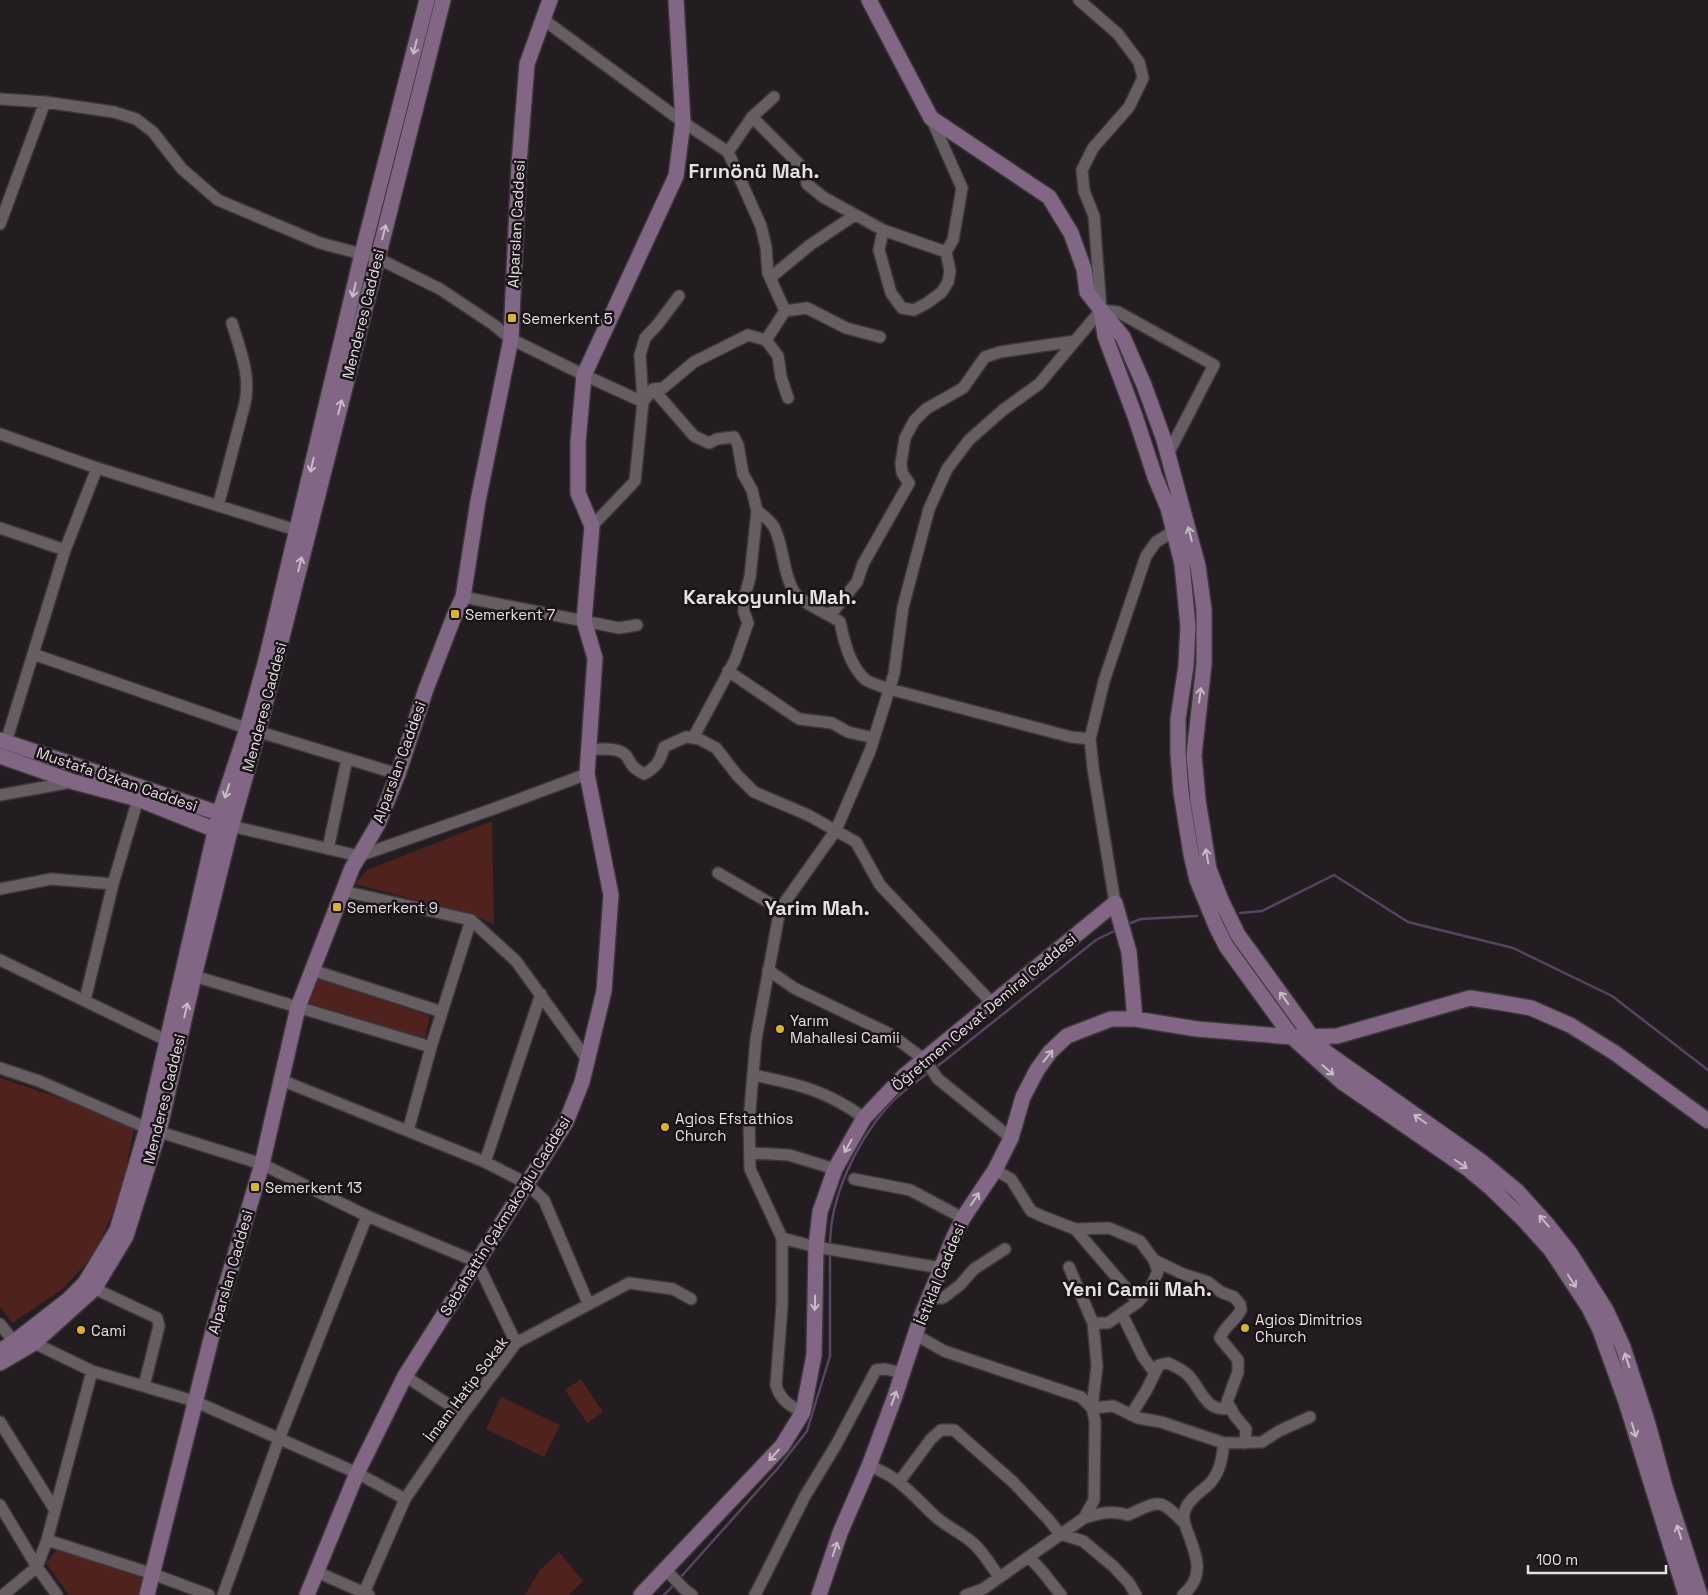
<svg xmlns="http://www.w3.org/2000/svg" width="1708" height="1595" font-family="'Space Grotesk',sans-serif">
  <rect width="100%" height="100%" fill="#231c20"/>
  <!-- green -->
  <path fill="#50221e" d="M492,821l2,104 -17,-9 -122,-32 12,-14z
    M316,978l114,38 -6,25 -115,-38z
    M0,1078l75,25 59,25 -13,64 -25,60 -33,37 -51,34 -12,-16z
    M581,1379l22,33 -16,11 -22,-33z
    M501,1397l59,28 -16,32 -58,-28z
    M58,1548l85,27 -5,20h-69l-23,-32z
    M559,1552l24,29 -14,14h-44l14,-24z"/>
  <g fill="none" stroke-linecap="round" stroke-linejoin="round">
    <!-- stream -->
    <path stroke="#544563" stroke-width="2.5" d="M1240,913l22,-2 72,-36 74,47 105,26 99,48 96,74
      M1128,924l13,-5 56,-3
      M934,1069l162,-129 20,-10
      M830,1245c0,-49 27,-103 58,-139 11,-13 28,-23 41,-34
      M679,1579l99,-111 29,-37 23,-75v-103
      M664,1595l10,-10"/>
    <defs>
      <path id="street" d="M544,20l139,102 45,30 33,74 5,21 2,26 17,38 -19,29
        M0,99l45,3 69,10 22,7 17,13 29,37 36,31 102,43 57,15 63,31 54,36 17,14 73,36 59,27 10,-13 10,-1 31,-26 54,-27 18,5 12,16 3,21 7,21
        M752,117l53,53 2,14 16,13 60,33 63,22 7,-12 9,-52 -31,-70
        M728,152l24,-35 22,-20
        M0,224l45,-122
        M883,230l-4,20 12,43 11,15 12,2 13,-7 15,-11 6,-10 2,-11 -4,-19
        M770,278l40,-33 45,-30
        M1101,310l17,2 96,53 -46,89
        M785,311l22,-3 39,20 34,9
        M653,389l41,47 15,7 8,-4 17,-2 4,8 5,29 9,16 5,21 -7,66 -6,22v13l4,11 -13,37 -42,78
        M0,434l97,34 199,62
        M218,506l27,-103c6,-28 -5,-53 -13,-80
        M757,511c6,4 13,10 17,16 10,19 8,43 19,63 7,13 35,23 47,32 4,19 10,45 26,58 6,4 16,6 23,9l182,48 19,2 3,29 22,135
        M592,526l43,-45 8,-79 -3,-47 5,-17 13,-14 21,-28
        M0,528l65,22
        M463,597l156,31 18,-3
        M830,615l27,-33 6,-18 46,-81 -7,-10 -1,-10 4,-25 9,-17 12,-12 37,-21 22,-31 15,-5 75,-11
        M33,654l210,73 155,47
        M728,671l71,48 33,4 16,9 26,6
        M1090,739l14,-58 42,-125 10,-14 18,-11
        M6,742l59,-192 32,-82
        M589,749c11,1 31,-3 38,8 7,11 5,10 17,17 13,-7 16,-13 20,-27l22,-10 13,2 17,9 21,27 17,17 54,23 48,27 24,43 112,118
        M0,795l72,-13
        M231,826l128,30 134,-47 94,-35
        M328,849l19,-90
        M718,873l62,36
        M0,889l51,-10 62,5
        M343,891l128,29 45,41 70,97
        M0,960l166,80
        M312,970l130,42
        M768,970l26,18 96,46 35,26 13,19 73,59
        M194,976l237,71
        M85,1000l28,-116 25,-85
        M0,1068l39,13 108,47 115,36 105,52 110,46 39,81
        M753,1075c42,8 75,16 111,43
        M281,1080l204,82 41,21 18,17 44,103
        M408,1131l23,-84 40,-127
        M751,1153l38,2 46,14
        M485,1162l56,-168
        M995,1170l16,9 20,32 13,6 31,12 34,-1 31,13 14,19 4,11 -7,16 -13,15 -30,21h-15
        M854,1179l56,11 53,28
        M1075,1229l63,73
        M782,1238l34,9 125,21
        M1154,1260l29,14 25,8 13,10 13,5 6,7 1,6c-6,11 -17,17 -21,28l18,22v12l-11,30 8,14 11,13 -1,14
        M89,1286l68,32 2,8 -15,60
        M929,1298h14l17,-13 14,-16 31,-20
        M1122,1314l21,43 12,16
        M0,1324l14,18 20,1 58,28 102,30 163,72 48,26
        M916,1335l28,16 137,46 11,11 21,-2 25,12 23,4 63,21 38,-1 17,-11 31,-14
        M405,1376l58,38
        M803,1412c-13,-6 -23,-12 -27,-27l6,-80v-67l-32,-69 -1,-48 7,-82 24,-130 56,-79 34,-79 24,-77 9,-67 26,-98 18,-40 22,-29 34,-30 36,-26 62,-74 -7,-94 -10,-25 -2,-21 11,-22 36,-41 14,-29 -4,-16 -21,-28 -39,-34
        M1131,1415l15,-24 13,-26 9,-2c6,3 15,7 20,12 15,16 17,38 43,33
        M0,1422l55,88
        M869,1466c30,10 44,30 67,51 12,11 29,17 40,29 9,9 16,21 23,31
        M899,1482l32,-43 10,-9h13l59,52 35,37 12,15 23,7 30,25 16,17 7,12
        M0,1505l37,62 20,28
        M1084,1518c16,-5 28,-8 44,-3 30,-13 30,-19 55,7
        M47,1540l106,34 56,21
        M1029,1557l13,14 19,24
        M666,1570l18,19 8,6
        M317,1572l52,23
        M3,1595l34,-28 10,-27 45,-169
        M223,1595l56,-156 88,-223
        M363,1595l42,-96 58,-85 53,-71 113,-60 44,6 18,10
        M755,1595l50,-99 31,-51 40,-75 9,-1 18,4
        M966,1595l17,-6 101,-71 10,-18 1,-79 -3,-13 5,-42 -4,-43 -24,-56
        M1183,1595c22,-19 14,-38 5,-62 -3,-8 -6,-15 -3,-23 4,-12 18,-19 26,-28 10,-12 11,-25 13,-39"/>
      <path id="secondary" d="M869,0l62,118 118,79 22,36 13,36 3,23 14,18
        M0,740l227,76
        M0,756l74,26 64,17 85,34
        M0,1351l14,-9 54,-42 17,-17 32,-53 30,-102 72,-314 28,-85 19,-69 96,-406 65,-254
        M0,1363l34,-20 60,-54 32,-53 33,-105 35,-155 35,-141 29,-103 185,-732
        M147,1595l68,-272 47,-159 36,-157 54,-139 26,-44 20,-50 28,-85 29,-75 8,-17 15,-96 33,-162 8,-175 8,-100 23,-64
        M307,1595l50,-122 48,-97 161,-254 16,-40 22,-91 7,-96 -24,-121 8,-116 -11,-37 8,-95 -14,-33v-51l6,-67 92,-199 7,-54 -7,-122
        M641,1595l141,-149 21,-34 11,-57 2,-108 4,-35 15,-43 29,-51 41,-43 210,-172 14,49 6,67
        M819,1595l21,-62 29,-67 25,-67 27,-82 32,-78 10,-21 32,-48 16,-32 12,-41 14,-27 13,-18 17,-16 44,-17h24l62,10 95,8 45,-1 133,-38 33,5 28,5 39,17 45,28 93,68
        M1686,1595l-60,-193 -26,-72 -12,-24 -37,-56 -28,-31 -32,-31 -24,-20 -125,-86 -50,-45 -66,-91 -10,-20 -19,-46 -6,-26 -10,-62 -3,-39v-34l8,-53 2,-40 -6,-62 -14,-56 -13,-31 -20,-61 -30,-80 -4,-26 22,27 21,48 20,55 34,126 6,44v54l-10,91 4,45 11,69 12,31 17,35 74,102 15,16 155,109 35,29 29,32 24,30 36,57 17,37 25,77 17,63 35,108"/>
    </defs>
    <!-- street casing -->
    <use href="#street" stroke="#3c373a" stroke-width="14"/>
    <!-- secondary casing -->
    <use href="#secondary" stroke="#3c373a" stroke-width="18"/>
    <!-- street -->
    <use href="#street" stroke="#665e63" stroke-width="11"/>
    <!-- secondary -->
    <use href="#secondary" stroke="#816783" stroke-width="15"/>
  </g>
  <!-- one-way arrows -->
  <defs><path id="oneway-shaft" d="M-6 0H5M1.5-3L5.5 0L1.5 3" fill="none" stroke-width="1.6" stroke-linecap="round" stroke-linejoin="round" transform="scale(1.25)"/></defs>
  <g stroke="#c6bbc6">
    <use href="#oneway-shaft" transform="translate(415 47) rotate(104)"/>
    <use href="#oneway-shaft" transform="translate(384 232) rotate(-76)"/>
    <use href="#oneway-shaft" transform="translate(354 290) rotate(103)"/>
    <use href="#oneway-shaft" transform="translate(340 407) rotate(-76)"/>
    <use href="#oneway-shaft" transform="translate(312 465) rotate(103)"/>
    <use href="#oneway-shaft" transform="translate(1190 534) rotate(-104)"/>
    <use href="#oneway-shaft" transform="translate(300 564) rotate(-76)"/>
    <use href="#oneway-shaft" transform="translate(1200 695) rotate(-83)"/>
    <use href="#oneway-shaft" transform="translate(227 791) rotate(108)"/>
    <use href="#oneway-shaft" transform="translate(1207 856) rotate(-100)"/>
    <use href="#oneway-shaft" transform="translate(1284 998) rotate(-126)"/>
    <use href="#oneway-shaft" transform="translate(186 1010) rotate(-77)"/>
    <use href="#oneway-shaft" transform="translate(1048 1056) rotate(-51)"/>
    <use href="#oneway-shaft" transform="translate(1328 1070) rotate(41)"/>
    <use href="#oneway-shaft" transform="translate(1420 1119) rotate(-145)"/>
    <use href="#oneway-shaft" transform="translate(848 1146) rotate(119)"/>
    <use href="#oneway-shaft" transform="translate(1461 1164) rotate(35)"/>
    <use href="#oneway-shaft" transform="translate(975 1199) rotate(-56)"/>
    <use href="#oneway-shaft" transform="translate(1544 1221) rotate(-131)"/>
    <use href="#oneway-shaft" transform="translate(1572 1281) rotate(57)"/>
    <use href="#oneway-shaft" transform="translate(815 1303) rotate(91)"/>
    <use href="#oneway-shaft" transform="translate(1627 1360) rotate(-108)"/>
    <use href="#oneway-shaft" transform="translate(894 1398) rotate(-70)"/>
    <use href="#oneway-shaft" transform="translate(1634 1430) rotate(73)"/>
    <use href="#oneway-shaft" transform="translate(774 1455) rotate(133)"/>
    <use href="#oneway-shaft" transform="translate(1679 1532) rotate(-108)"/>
    <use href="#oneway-shaft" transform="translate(835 1549) rotate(-71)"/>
  </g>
  <!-- markers -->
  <g fill="#d7b434" stroke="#1a1317" stroke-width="2">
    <rect x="507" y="313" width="10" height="10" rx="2.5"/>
    <rect x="450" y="609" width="10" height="10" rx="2.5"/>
    <rect x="332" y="902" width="10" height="10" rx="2.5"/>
    <circle cx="780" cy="1029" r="5"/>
    <circle cx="665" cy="1127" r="5"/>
    <rect x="250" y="1182" width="10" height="10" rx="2.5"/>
    <circle cx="1245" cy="1328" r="5"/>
    <circle cx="81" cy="1330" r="5"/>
  </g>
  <g text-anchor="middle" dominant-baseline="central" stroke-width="5" stroke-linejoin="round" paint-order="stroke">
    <!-- street labels -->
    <g font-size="15" fill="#e4dfe2" stroke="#1a1317">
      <text transform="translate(516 224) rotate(-87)">Alparslan Caddesi</text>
      <text transform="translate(363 314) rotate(-76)">Menderes Caddesi</text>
      <text transform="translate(264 707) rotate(-75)">Menderes Caddesi</text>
      <text transform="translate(399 762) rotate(-70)">Alparslan Caddesi</text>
      <text transform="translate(117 779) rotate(19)">Mustafa Özkan Caddesi</text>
      <text transform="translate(984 1012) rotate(-40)">Öğretmen Cevat Demiral Caddesi</text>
      <text transform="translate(164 1099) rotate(-76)">Menderes Caddesi</text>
      <text transform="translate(505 1216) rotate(-58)">Sebahattin Çakmakoğlu Caddesi</text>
      <text transform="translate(230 1272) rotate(-74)">Alparslan Caddesi</text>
      <text transform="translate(940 1274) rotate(-68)">İstiklal Caddesi</text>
      <text transform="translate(466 1389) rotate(-53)">İmam Hatip Sokak</text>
    </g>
    <!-- poi labels -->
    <g font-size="15" fill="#e4dfe2" stroke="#1a1317" text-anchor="start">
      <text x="522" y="318">Semerkent 5</text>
      <text x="465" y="614">Semerkent 7</text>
      <text x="347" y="907">Semerkent 9</text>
      <text x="790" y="1020">Yarım<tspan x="790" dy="17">Mahallesi Camii</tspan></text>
      <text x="675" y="1118">Agios Efstathios<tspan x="675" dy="17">Church</tspan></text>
      <text x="265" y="1187">Semerkent 13</text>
      <text x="1255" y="1319">Agios Dimitrios<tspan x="1255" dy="17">Church</tspan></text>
      <text x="91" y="1330">Cami</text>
    </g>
    <!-- district labels -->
    <g font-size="20" font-weight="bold" fill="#e4dfe2" stroke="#1a1317">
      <text x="754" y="171">Fırınönü Mah.</text>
      <text x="770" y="597">Karakoyunlu Mah.</text>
      <text x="817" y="908">Yarim Mah.</text>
      <text x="1137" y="1289">Yeni Camii Mah.</text>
    </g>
  </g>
  <!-- scale -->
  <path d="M1528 1565v8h138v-8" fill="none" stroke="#e4dfe2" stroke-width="2.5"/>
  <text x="1536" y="1565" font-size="15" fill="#e4dfe2" stroke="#1a1317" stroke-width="4" paint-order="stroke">100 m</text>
</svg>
